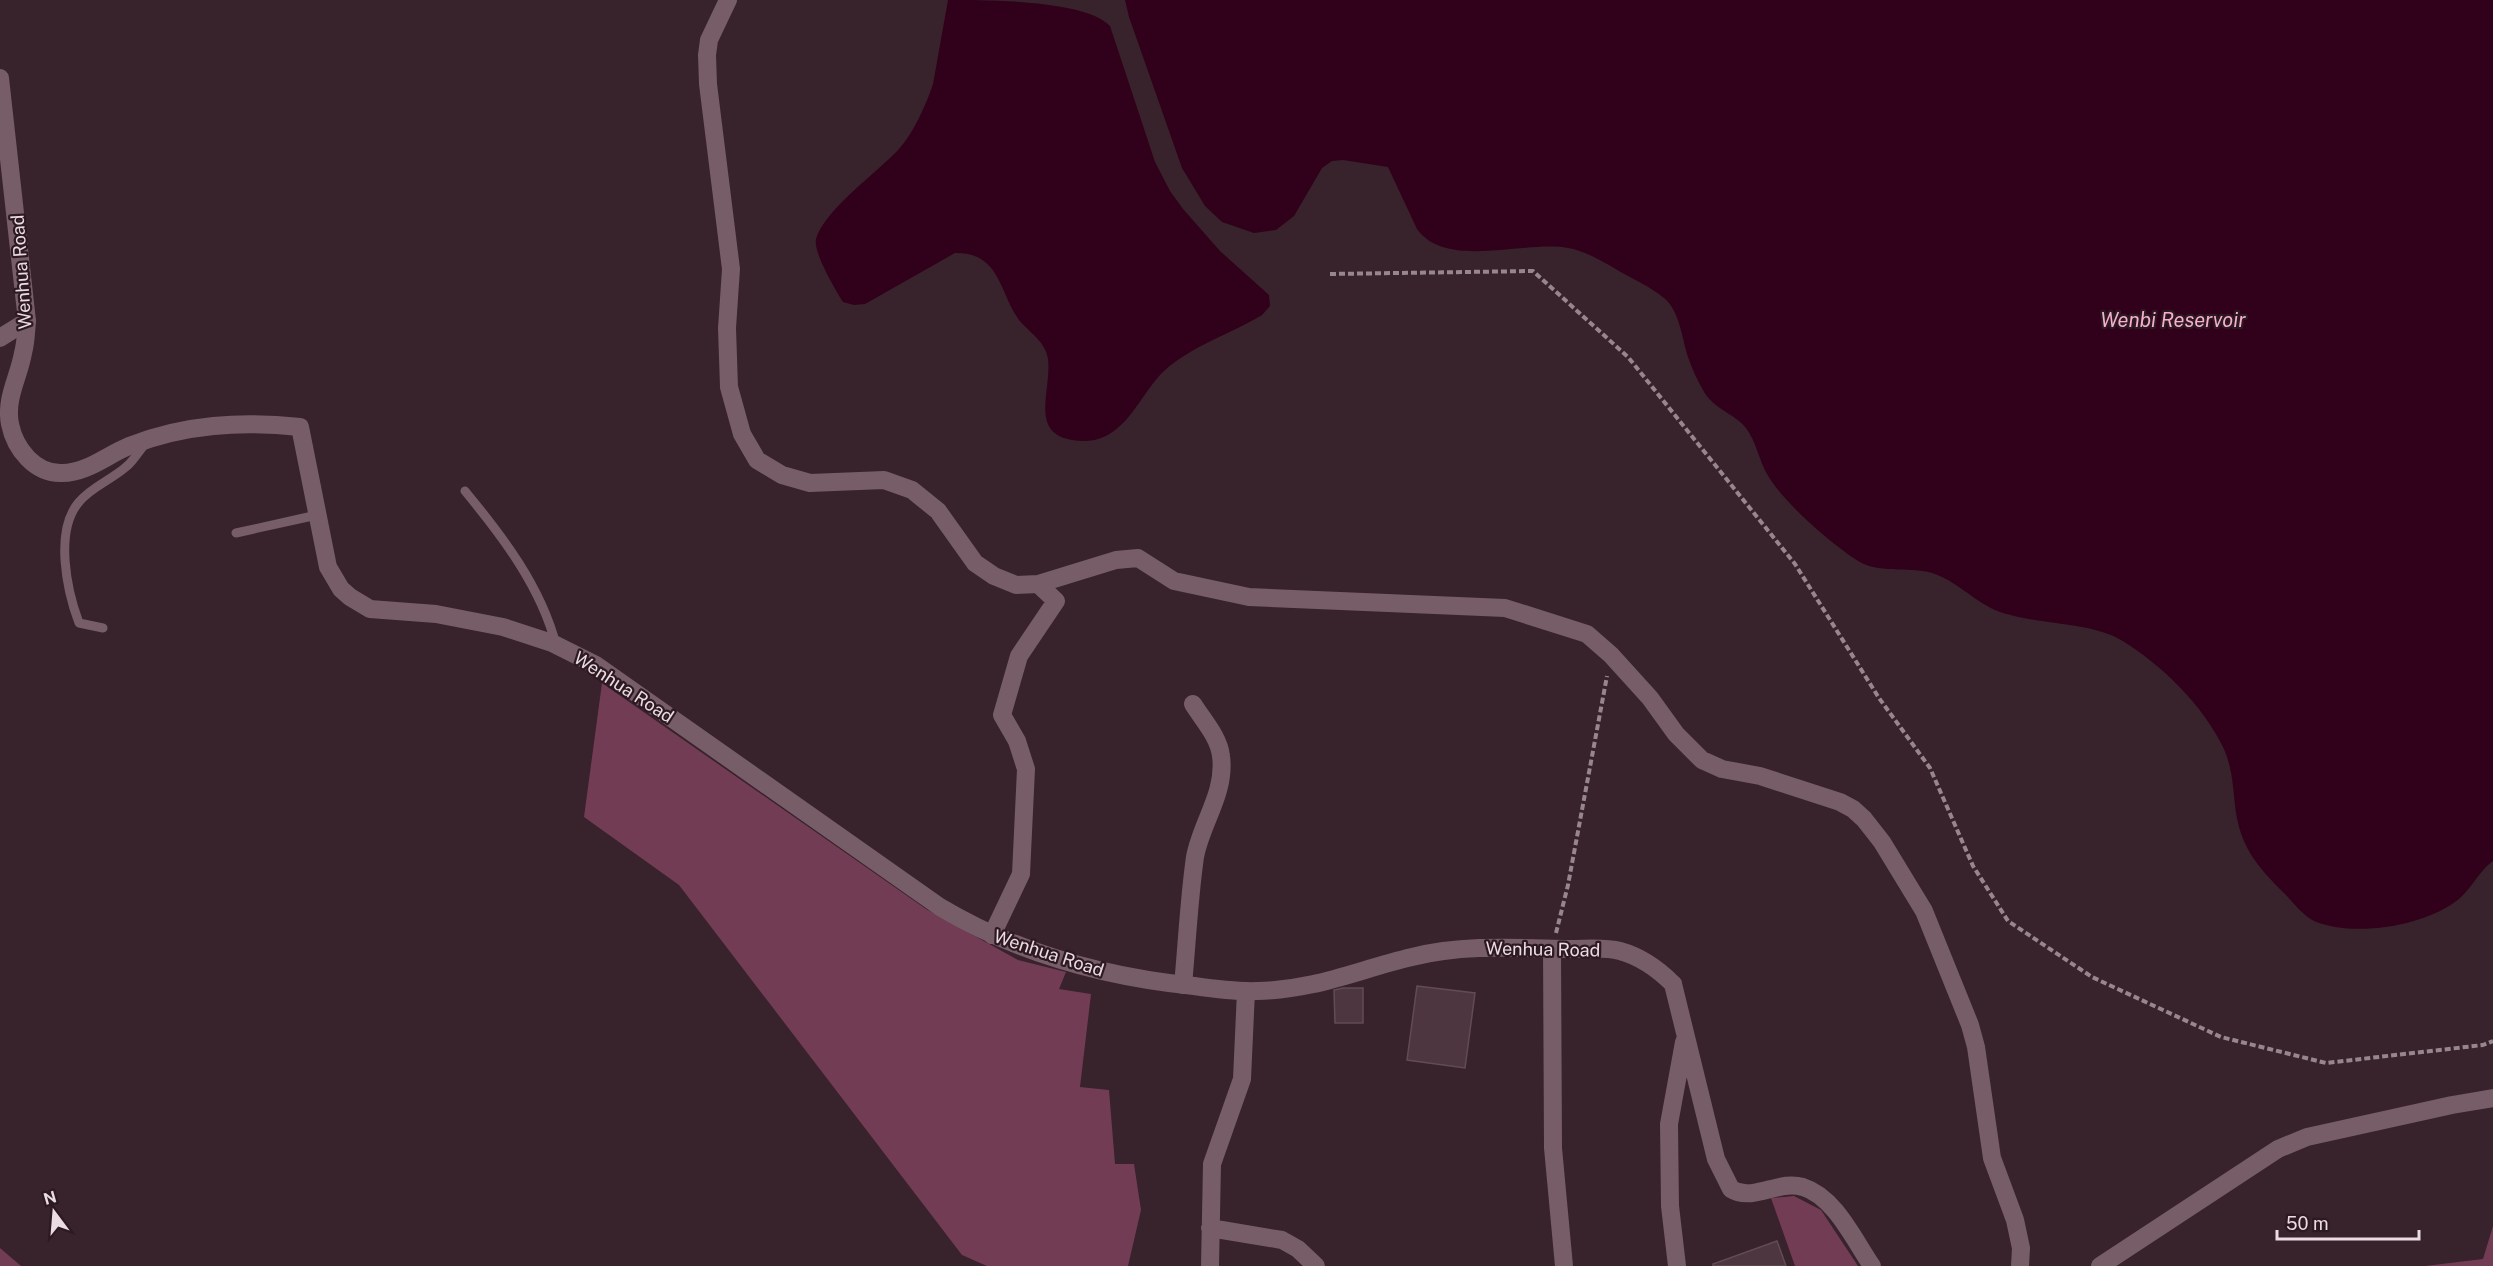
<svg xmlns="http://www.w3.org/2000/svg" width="2493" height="1266" font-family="'Public Sans',sans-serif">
  <rect width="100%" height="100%" fill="#38222b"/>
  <!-- forest -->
  <path fill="#733c55" d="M602,683l324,226 92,51 48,12 -7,17 32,5 -11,93 29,3 6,74h19l7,46 -13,56h-141l-25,-11 -283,-370 -95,-68z
    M1794,1196l27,14 37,56h-63l-24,-68z
    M2493,1226v40h-68l58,-7z
    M0,1248l21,18h-21z"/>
  <!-- water -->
  <path fill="#31011b" d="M948,0c40,0 138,0 162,26l45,136 15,29 13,18 37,42 49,44 1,11 -8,9c-31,19 -71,31 -98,56 -26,25 -39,72 -83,70 -55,-3 -29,-48 -33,-82 -2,-17 -19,-27 -29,-39 -20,-28 -19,-68 -64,-67l-90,51 -11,1 -11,-3c-8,-13 -30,-50 -27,-63 8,-29 62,-67 83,-90 15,-17 27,-44 34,-65z
    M1125,0h1368v861c-14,10 -21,27 -34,38 -33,27 -105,39 -145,22 -11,-5 -22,-20 -31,-29 -25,-25 -41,-43 -47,-79 -3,-23 -3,-43 -12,-64 -21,-44 -62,-84 -103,-109 -31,-19 -90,-15 -126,-30 -22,-10 -40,-30 -63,-37 -25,-7 -54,2 -77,-14 -27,-18 -73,-58 -88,-85 -8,-14 -11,-33 -21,-46 -12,-15 -33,-19 -43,-38 -6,-10 -11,-22 -15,-33 -6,-18 -8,-46 -24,-59 -14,-12 -34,-20 -50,-30 -14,-8 -29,-17 -46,-20 -44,-8 -122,22 -151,-19l-29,-62 -45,-7 -11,1 -10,7 -28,48 -18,14 -22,3 -32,-11 -17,-16 -23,-38 -53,-151z"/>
  <!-- building -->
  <path fill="#4d3640" stroke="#634b55" stroke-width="1.5" d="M1417,986l58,7 -10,75 -58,-8z
    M1343,988h20v35h-28l-1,-33z
    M1777,1241l9,25h-73v-2z"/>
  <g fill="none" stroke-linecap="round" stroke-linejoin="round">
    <!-- path -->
    <path stroke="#98868d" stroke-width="4" stroke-dasharray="6 3" stroke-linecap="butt" d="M1330,274l203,-3 95,86 167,207 84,134 51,70 43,98 35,55 84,56 129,60 105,26 157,-18 10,-4
      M1556,933l12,-48 39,-209"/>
    <!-- lane -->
    <path stroke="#765d67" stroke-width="9" d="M465,491c38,46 76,96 91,154
      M236,533l81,-18
      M103,628l-24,-5c-12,-32 -25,-92 0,-121 12,-15 34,-23 48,-36 7,-6 12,-15 18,-22"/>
    <!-- street -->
    <path stroke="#765d67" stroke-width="18" d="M728,0l-19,40 -2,15 1,29 23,185 -4,59 2,59 13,47 15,26 25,15 28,8 74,-3 28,10 26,21 37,52 19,13 22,9 22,-1 78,-24 22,-2 36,23 75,16 256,11 82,26 24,21 39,43 26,36 26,26 20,9 38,7 80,26 13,7 11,10 18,23 42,69 46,114 6,22 16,111 23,62 6,28 -1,18
      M0,338l27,-17
      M992,935l29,-61 5,-105 -9,-28 -15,-26 17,-59 37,-55 -18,-17
      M1552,949l1,199 11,118
      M1673,984l43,175 15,30c13,8 26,3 40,0 10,-3 21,-5 32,-2 32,10 51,53 69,79
      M1183,985c4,-42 6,-86 12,-128 6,-34 31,-64 26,-101 -2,-19 -18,-36 -28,-52
      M1210,1228l72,12 16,9 18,17
      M1210,1266l2,-102 30,-85 4,-88
      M1677,1266l-7,-60 -1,-82 15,-82
      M2100,1266l178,-117 29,-12 145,-32 41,-7"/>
    <!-- secondary -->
    <path stroke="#765d67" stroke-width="18" d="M0,78l27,243c-1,10 -1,21 -4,32 -4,24 -18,45 -13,71 5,25 25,50 52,49 25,0 45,-18 67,-27 56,-22 112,-25 171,-19l28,140 13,22 9,8 20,12 66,5 67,13 49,16 44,22 344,242c77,46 165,70 254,79 21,3 42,6 63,5 58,-1 100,-21 155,-34 52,-13 105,-9 158,-8 16,0 35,-2 50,2 22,6 38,18 53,33"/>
  </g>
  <g text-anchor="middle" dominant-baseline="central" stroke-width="4.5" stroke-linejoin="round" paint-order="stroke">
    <!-- street labels -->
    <g font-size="18" fill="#ebdce2" stroke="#2d1922">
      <text transform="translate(21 272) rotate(-94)">Wenhua Road</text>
      <text transform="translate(624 687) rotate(33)">Wenhua Road</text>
      <text transform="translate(1543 949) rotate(1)">Wenhua Road</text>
      <text transform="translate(1049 953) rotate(18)">Wenhua Road</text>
    </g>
    <!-- water labels -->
    <g font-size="20" font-style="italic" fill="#f7afcd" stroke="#2d1922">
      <text x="2173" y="320">Wenbi Reservoir</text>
    </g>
  </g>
  <!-- north arrow -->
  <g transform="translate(54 1212) rotate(344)" stroke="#2d1922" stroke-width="4.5" paint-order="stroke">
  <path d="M0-4.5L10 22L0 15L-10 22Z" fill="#ebdce2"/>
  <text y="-9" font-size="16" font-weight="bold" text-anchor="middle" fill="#ebdce2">N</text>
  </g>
  <!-- scale -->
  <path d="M2277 1230v9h142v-9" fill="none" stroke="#ebdce2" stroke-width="3"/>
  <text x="2286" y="1230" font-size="18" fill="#ebdce2" stroke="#2d1922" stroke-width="4.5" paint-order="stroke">50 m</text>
</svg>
